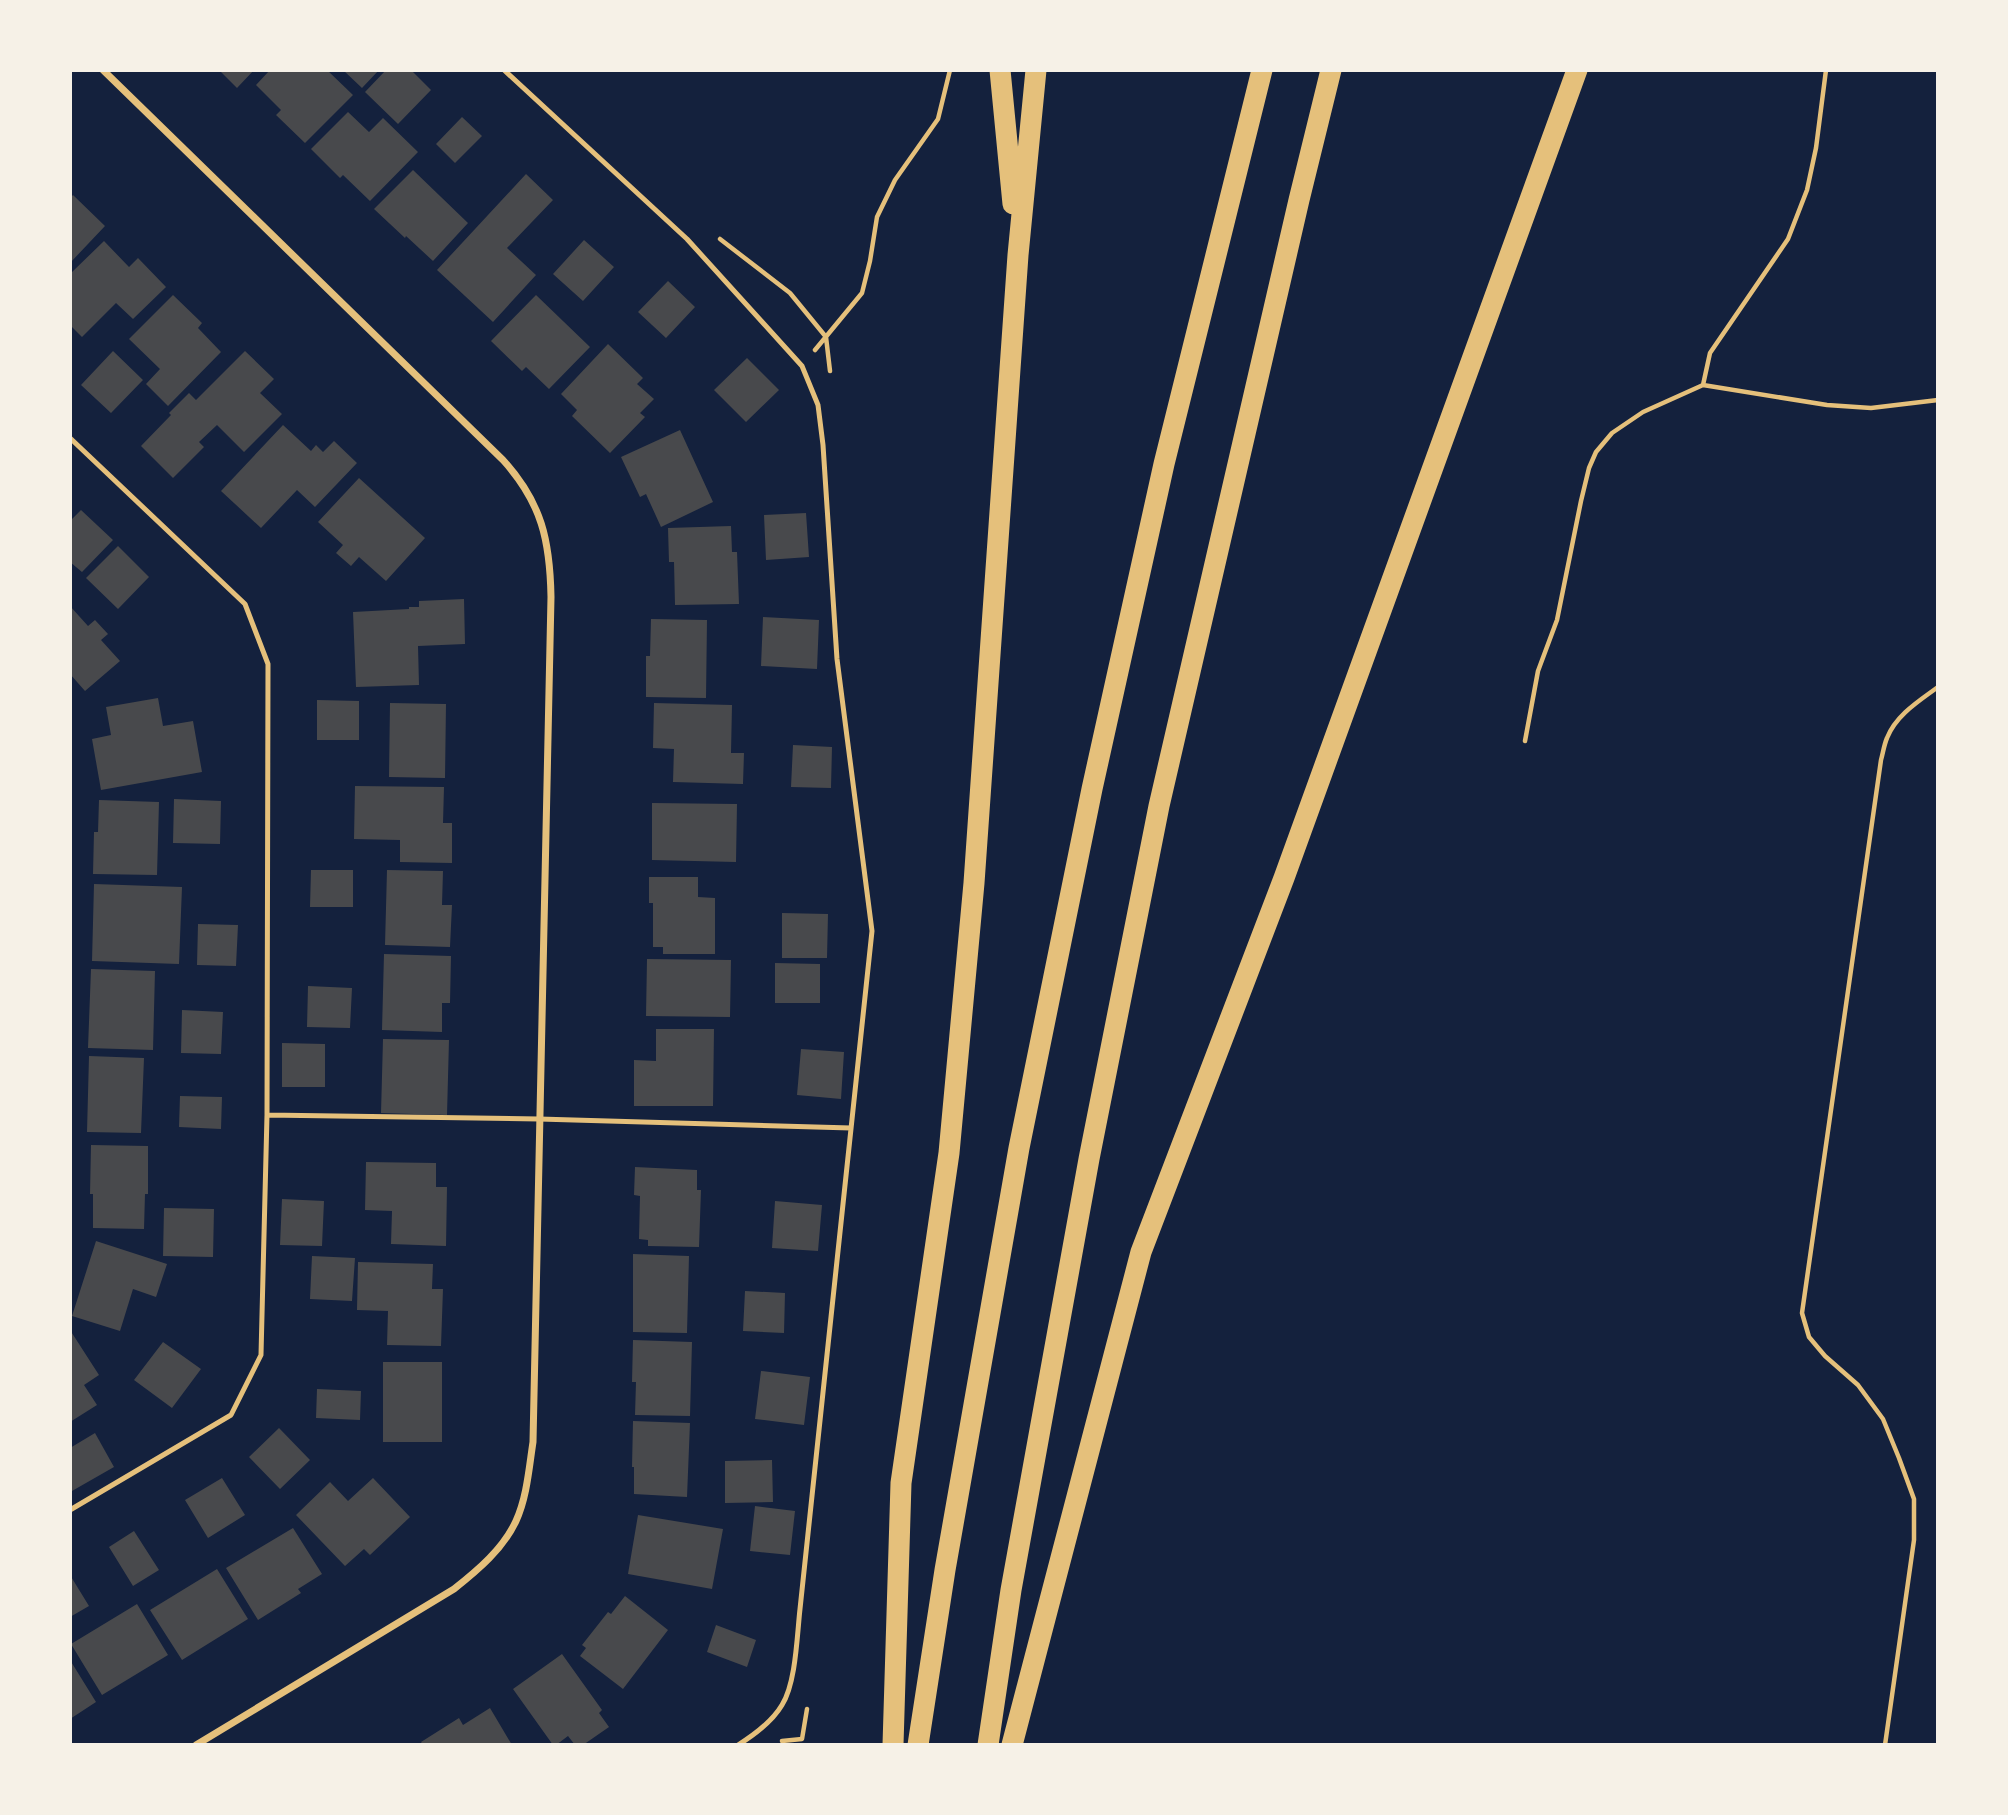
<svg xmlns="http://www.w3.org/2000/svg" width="2008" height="1815" font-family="Karla,sans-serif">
  <rect width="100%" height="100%" fill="#14213d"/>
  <!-- building -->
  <path fill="#48494c" d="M219,70h35l-17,18z
    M270,70h57l26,25 -48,48 -29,-28 5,-5 -25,-25z
    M343,70h36l-17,18z
    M386,70h25l20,20 -33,34 -33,-32z
    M348,112l21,20 14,-14 35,34 -48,49 -27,-26 -3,3 -29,-29z
    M462,117l20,19 -27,27 -19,-19z
    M413,170l55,53 -35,38 -27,-25 -1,2 -31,-29z
    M526,174l27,26 -46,48 29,27 -43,47 -56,-52z
    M73,195l32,31 -35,37v-65z
    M584,240l30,27 -31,34 -30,-27z
    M104,241l25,26 9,-9 28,29 -33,32 -17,-16 -34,34 -12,-12v-51z
    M668,281l27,26 -29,31 -28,-26z
    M173,295l29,28 -4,5 23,24 -53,54 -22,-22 14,-15 -31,-30z
    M536,295l54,52 -41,42 -23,-22 -4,4 -31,-30z
    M608,344l35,34 -6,6 17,15 -14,14 5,4 -35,36 -38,-37 5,-6 -16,-16z
    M113,351l30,29 -32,33 -30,-28z
    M245,351l29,28 -14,14 22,21 -38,38 -27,-27 -18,17 5,5 -31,31 -32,-32 30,-31 -2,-2 20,-20 7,7z
    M747,358l32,32 -33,32 -32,-32z
    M283,425l28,26 5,-6 7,7 11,-11 23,22 -42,44 -18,-17 -36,38 -40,-37z
    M680,430l33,72 -52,25 -15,-33 -6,3 -19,-40z
    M359,478l66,60 -39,43 -27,-24 -8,9 -15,-13 7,-8 -25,-23z
    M81,510l32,30 -31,32 -12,-10v-41z
    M806,513l3,44 -43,3 -2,-45z
    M731,526l1,26h5l2,52 -64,1 -1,-43h-5l-1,-34z
    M118,546l31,31 -31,32 -32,-31z
    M464,599l1,45 -47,2 1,39 -63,2 -3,-75 56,-3v-2h10v-6z
    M70,606l18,20 7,-6 13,14 -7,6 19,21 -35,30 -15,-17z
    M763,617l56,3 -2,49 -56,-3z
    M651,619l56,1 -1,78 -60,-1v-41h4z
    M158,698l5,28 30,-5 9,51 -101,18 -9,-51 19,-4 -5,-28z
    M317,700l42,1v39h-42z
    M390,703l56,1 -1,74 -56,-1z
    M654,703l78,2 -1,48h13l-1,31 -70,-2 1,-33 -21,-1z
    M793,745l39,2 -1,41 -40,-1z
    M355,786l89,1 -1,36h9v40l-52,-1v-22l-46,-1z
    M174,799l47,2 -1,43 -47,-1z
    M99,800l60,2 -2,73 -64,-1 1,-42h4z
    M652,803l85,1 -1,58 -84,-2z
    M311,870h42v37h-43z
    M387,870l56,1 -1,34h10l-2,42 -65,-2z
    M649,877h49v20l17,1v56h-52v-7h-10v-44h-4z
    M94,884l88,3 -3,77 -87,-3z
    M782,913l46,1 -1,44h-45z
    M198,924l40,1 -2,41 -39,-1z
    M384,954l67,2 -1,47h-8v29l-60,-2z
    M647,959l84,1 -1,57 -84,-1z
    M775,963l45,1v39h-45z
    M91,969l64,2 -2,79 -65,-2z
    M308,986l44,2 -2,40 -43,-1z
    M182,1010l41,2 -2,42 -40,-1z
    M656,1029h58l-1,77h-79v-46l22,1z
    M383,1039l66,1 -2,75 -66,-2z
    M282,1043l43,1v43h-43z
    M801,1049l43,3 -3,47 -44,-4z
    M89,1056l55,2 -3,75 -54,-1z
    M180,1096l42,1 -1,32 -42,-2z
    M91,1145l57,1v48h-3l-1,35 -51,-1v-34h-3z
    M366,1162l70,1v24h11l-1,59 -55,-2 1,-33 -27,-1z
    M635,1167l62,3v20h4l-2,57 -51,-1v-6l-9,-1 1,-43 -6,-1z
    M282,1199l42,2 -2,45 -42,-1z
    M775,1201l47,4 -4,46 -46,-3z
    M164,1208l50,1 -1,48 -50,-1z
    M96,1241l71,23 -11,33 -23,-8 -13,42 -48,-15z
    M633,1254l56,2 -2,77 -54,-1z
    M312,1256l43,2 -3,43 -42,-2z
    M358,1262l75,2 -1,25h11l-2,57 -54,-1 1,-34 -31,-1z
    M745,1291l40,2 -1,40 -41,-2z
    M70,1330l29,45 -15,10 13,20 -27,17z
    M633,1340l59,2 -2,74 -55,-1 1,-33h-4z
    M163,1342l38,27 -29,39 -38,-28z
    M383,1362h59v80h-59z
    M761,1371l49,6 -6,48 -49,-6z
    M317,1389l44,2 -1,29 -44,-2z
    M633,1421l57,2 -3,74 -53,-3v-27h-2z
    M279,1428l31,32 -30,29 -31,-32z
    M95,1433l19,34 -42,24 -2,-4v-39z
    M772,1460l1,42 -48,1v-42z
    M222,1478l23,37 -37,23 -23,-38z
    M373,1478l37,39 -40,38 -6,-6 -19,17 -49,-51 34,-33 18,19z
    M755,1506l40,5 -5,44 -40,-4z
    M638,1515l85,14 -11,60 -84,-15z
    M293,1528l29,46 -24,15 3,4 -43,27 -32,-52z
    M134,1531l25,39 -26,16 -24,-39z
    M217,1569l31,50 -66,41 -32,-50z
    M70,1575l19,31 -19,11z
    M625,1596l43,34 -45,59 -43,-33 6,-8 -4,-3 26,-33 3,2z
    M137,1604l31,51 -66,40 -31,-51z
    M716,1625l40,15 -9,27 -40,-15z
    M562,1654l40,56 -3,3 10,14 -26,18h-8l-7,-9 -12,9h-3l-40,-56z
    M70,1660l26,42 -26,17z
    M490,1708l22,37h-89l-2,-3 38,-24 4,7z"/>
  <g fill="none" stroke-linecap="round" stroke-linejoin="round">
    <!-- path -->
    <path stroke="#e5c07b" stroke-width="4.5" d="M1826,70l-10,78 -9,42 -19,49 -78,114 -7,32 124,20 44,3 67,-8
      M720,239l70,54 36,44 4,34
      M815,350l47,-57 8,-32 7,-44 18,-37 43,-61 12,-49
      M1525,741l13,-70 19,-51 24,-119 8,-33 7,-16 16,-19 31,-21 60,-27
      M782,1741l20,-2 5,-30
      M1885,1745l29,-205v-41l-15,-41 -16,-39 -25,-34 -33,-29 -16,-19 -7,-24 79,-553c2,-7 3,-15 6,-22 9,-23 32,-37 51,-51"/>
    <!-- service -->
    <path stroke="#e5c07b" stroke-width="5" d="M504,70l183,169 115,127 16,39 5,40 14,214 35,272 -72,678c-3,26 -4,74 -18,96 -10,17 -28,30 -44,40
      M70,438l175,166 23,60 -1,451 -6,240 -30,60 -161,95
      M267,1115l272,4 312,9"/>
    <!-- minor -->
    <path stroke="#e5c07b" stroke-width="7" d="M103,70l400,390c39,43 47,81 48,137l-18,845c-4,26 -6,55 -17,79 -13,28 -38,49 -62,68l-258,156"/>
    <!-- motorway -->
    <path stroke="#e5c07b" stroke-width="21" d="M1000,70l13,134
      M893,1745l8,-262 48,-330 25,-270 44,-628 18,-185
      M918,1745l27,-175 74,-422 73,-359 72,-325 98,-394
      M988,1745l23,-155 78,-431 70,-353 140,-606 32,-130
      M1012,1745l129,-493 143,-374 293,-808"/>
  </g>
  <!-- border -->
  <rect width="2008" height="1815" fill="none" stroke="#f6f1e7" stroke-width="144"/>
</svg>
